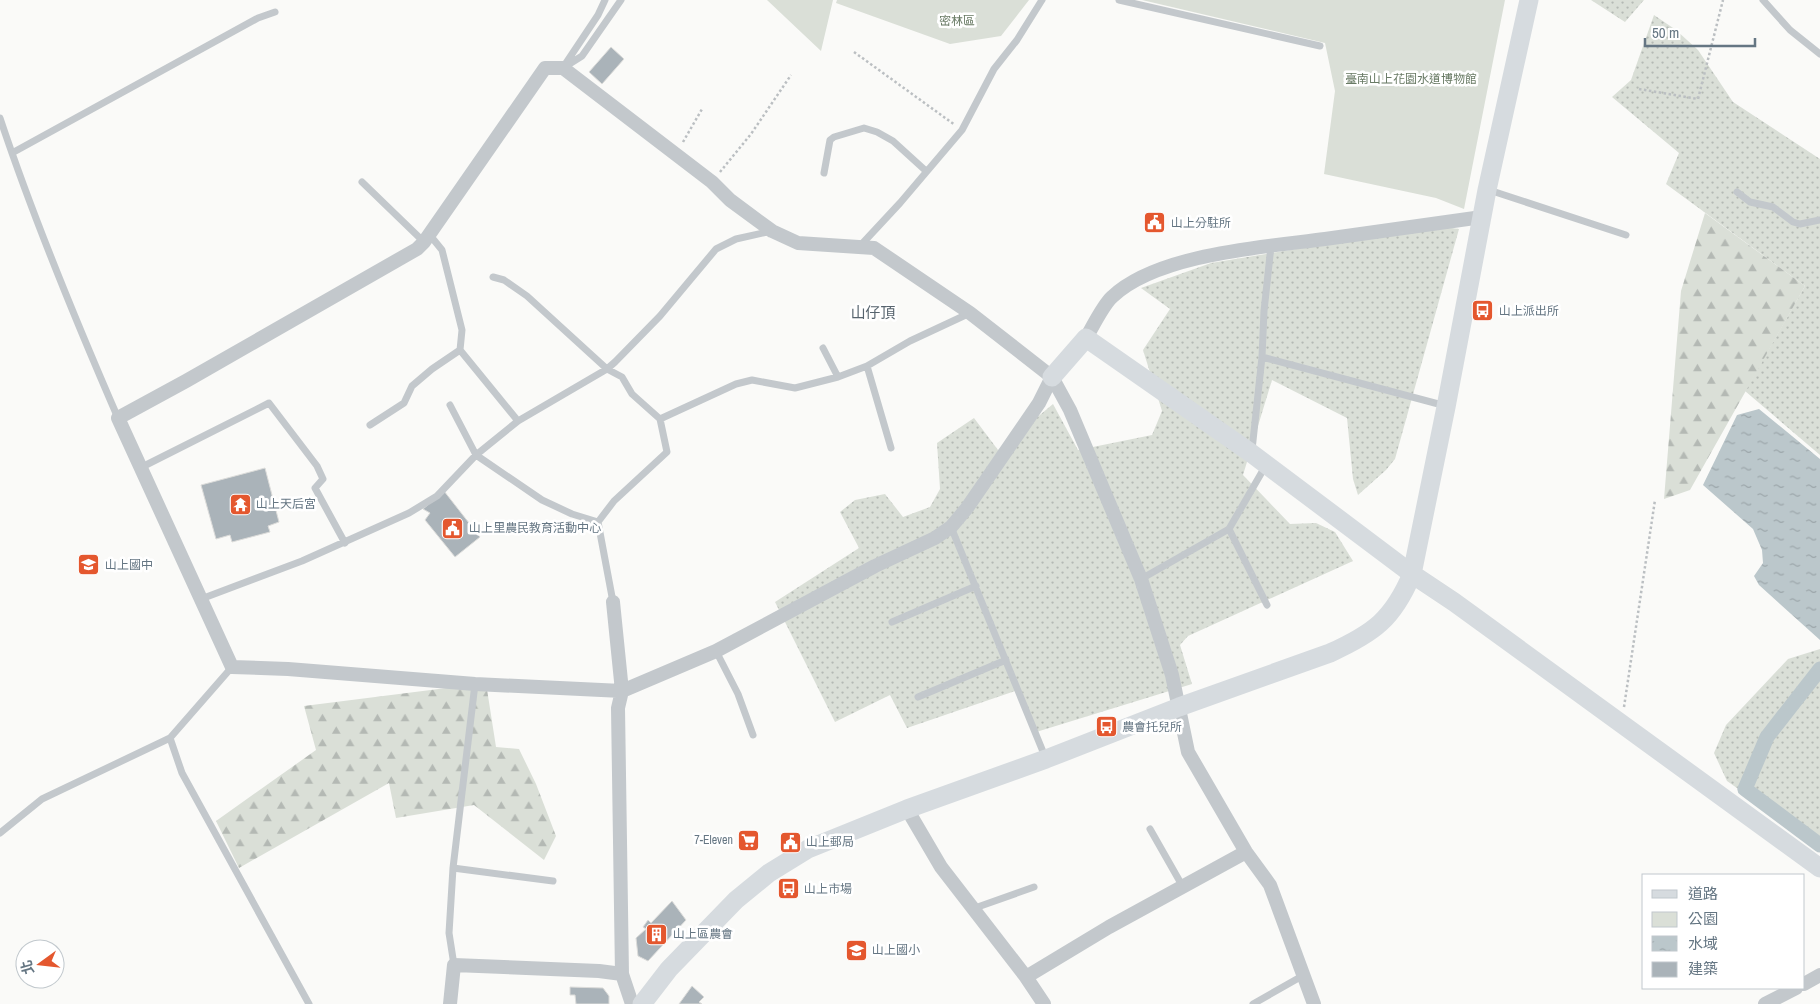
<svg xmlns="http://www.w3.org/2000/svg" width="1820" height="1004" font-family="'Archivo Narrow','Noto Sans TC',sans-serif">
  <defs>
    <pattern id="grass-dots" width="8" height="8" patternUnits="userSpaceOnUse" patternTransform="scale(1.25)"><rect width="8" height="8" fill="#dadfd7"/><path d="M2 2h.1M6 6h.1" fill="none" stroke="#b4b9b4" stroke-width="1.8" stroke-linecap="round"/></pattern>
    <pattern id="forest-firs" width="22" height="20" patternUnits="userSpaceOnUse" patternTransform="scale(1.25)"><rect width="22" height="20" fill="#dadfd7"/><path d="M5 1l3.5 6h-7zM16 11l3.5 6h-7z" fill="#b4b9b4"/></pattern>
    <pattern id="water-ripples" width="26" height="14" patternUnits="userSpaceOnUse" patternTransform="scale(1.25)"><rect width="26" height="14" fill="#bbc7cb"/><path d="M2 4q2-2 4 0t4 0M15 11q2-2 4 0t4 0" fill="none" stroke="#9ca6aa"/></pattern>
  </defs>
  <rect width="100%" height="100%" fill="#fafaf8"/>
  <!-- grass -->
  <path fill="url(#grass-dots)" d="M1591,0h53l-19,22z
    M1654,15l22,15 22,20 35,52 87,57v296l-75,-64 60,-105 -139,-102 13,-31 -67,-56 19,-17z
    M1436,226l23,3 -64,230 -9,11 -28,25 -5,-16 -6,-61 -75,-38 -29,95 47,49 26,-1 19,9 18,29 -165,75 -8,9 12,39 -159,49 -15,-43 -111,38 -17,-33 -55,27 -60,-120 84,-54 -19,-36 15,-12 30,-6 18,23 27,-10 10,-18 -3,-46 37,-25 24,32 55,-46 25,46 74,-15 10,-24 -19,-61 27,-41 -29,-21 70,-25z
    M1820,649v198l-93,-66 -13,-28 12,-28 62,-66z"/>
  <!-- forest -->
  <path fill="url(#forest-firs)" d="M1705,213l100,73 -115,204 -26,9 17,-208z
    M486,683l10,64 23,2 17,35 20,52 -12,24 -70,-55 -78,13 -7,-35 -150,85 -23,-47 100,-71 -12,-44z"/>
  <!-- green -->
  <path fill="#dadfd7" d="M767,0h66l-12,51z
    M837,0h192l-28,36 -51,8 -114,-41z
    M1142,0h363l-41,209 -28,-11 -112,-24 11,-83 -10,-48z"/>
  <!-- water -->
  <path fill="url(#water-ripples)" d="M1759,409l61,50v181l-61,-55 -5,-9 9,-13 -1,-13 -9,-21 -50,-44 34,-70z"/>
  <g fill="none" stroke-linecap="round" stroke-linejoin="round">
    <!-- canal -->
    <path stroke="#bbc7cb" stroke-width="15" d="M1820,669l-53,68 -22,52 75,56"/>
  </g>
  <!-- building -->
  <path fill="#aab3b9" stroke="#dcdcda" d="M611,47l13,12 -22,25 -13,-12z
    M265,468l14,54 -11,4 2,6 -38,10 -2,-7 -14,4 -15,-54z
    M444,491l36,46 -25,20 -30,-37 5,-7 -7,-4z
    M672,901l14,19 -38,41 -10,-5 -2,-18 10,-9 -3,-2 5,-7 3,3z
    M692,986l12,11 -5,5 3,2h-23z
    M570,987l33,1 6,8v8h-33l-1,-9h-5z"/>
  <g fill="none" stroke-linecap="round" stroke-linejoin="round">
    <!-- path -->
    <path stroke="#bbbfc2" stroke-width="2.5" stroke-dasharray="2.5 2.5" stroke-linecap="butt" d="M854,52l101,73
      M1639,89l59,10 25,-99
      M683,142l19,-33
      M720,172l31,-38 40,-59
      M1624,707l31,-207"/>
    <!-- lane -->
    <path stroke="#c3c8cc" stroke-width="7" d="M1119,0l201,46
      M1763,0l27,30 30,24
      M564,66l34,-51 7,-15
      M563,68l19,-12 39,-56
      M0,118c34,102 75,201 118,300
      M12,153l246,-135 17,-6
      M824,173l6,-33 4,-3 30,-9 13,4 16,9 33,30
      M362,182l62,60
      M1489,190l137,45
      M1737,192l13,10 23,5 20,15 7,2 20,-4
      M860,246l40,-43 62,-73 32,-61 23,-29 25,-40
      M493,277l11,3 23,16 80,73 15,8 10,17 28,25 7,33 -53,49 -16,21 15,80
      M823,348l15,29
      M460,350l58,71
      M1262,357l184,49
      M867,366l24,82
      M450,405l26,50 66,45 30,14 26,8
      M660,419l76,-35 16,-4 43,8 43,-11 29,-11 43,-25 60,-28
      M370,425l34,-22 8,-17 20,-17 28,-19 2,-20 -20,-80 -13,-16
      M1252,450l10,-93 2,-46 7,-65
      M142,467l127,-64 48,63 6,13 -8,9 30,55
      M951,527l95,232
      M1229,529l38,76
      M1141,579l88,-50 37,-64
      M201,599l101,-38 107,-48 28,-17 39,-41 42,-34 89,-52 8,-7 45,-46 56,-67 20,-10 36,-8
      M892,622l84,-36
      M716,651l22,43 15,41
      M232,667l-62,71 12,35 127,231
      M918,697l88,-37
      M1150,829l33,58
      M0,833l42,-34 128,-61
      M453,868l100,13
      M972,909l62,-22
      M454,965l-5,-32 4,-65 22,-184
      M1253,1004l51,-29"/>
    <!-- street -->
    <path stroke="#c3c8cc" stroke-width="14" d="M1086,338c6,-10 17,-33 26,-41 45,-43 152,-50 213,-58 52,-7 105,-15 157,-22
      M613,602l9,89 -147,-7 -187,-15 -56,-2 -114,-249 68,-37 231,-132 7,-7 121,-174h18l149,114 18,18 42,31 26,12 76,5 96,65 82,64 18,33 71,169 31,96 16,77 58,100 24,33 44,119
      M907,809l34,58 85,110 18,27
      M1026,977l83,-50 137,-75
      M1804,984l16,-9
      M450,1004l4,-39 145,6 23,3
      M632,1004l-10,-30 -4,-266 4,-17 94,-40 159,-85 60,-28 16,-11 16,-19 72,-105 13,-26
      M1765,1004l31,-16"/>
    <!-- secondary -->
    <path stroke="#d6dbdf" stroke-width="19" d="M1052,377l34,-39 165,115 161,121 42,28 366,266
      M642,1004l27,-35 67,-69 33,-27 39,-24 99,-40 139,-50 133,-52 151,-54c44,-20 63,-34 82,-79l34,-167 41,-217 42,-190"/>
  </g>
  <!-- icons -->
  <defs>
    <symbol id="civic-square" viewBox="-11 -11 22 22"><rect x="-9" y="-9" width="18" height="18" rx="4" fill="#e4572e" stroke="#fff"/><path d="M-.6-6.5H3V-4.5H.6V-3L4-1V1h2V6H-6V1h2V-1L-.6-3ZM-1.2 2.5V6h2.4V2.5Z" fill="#fff"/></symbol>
    <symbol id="bus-square" viewBox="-11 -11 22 22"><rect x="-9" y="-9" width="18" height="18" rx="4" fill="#e4572e" stroke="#fff"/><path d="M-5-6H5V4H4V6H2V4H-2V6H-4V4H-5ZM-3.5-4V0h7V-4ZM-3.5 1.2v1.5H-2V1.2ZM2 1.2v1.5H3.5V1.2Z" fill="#fff"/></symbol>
    <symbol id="temple-square" viewBox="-11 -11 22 22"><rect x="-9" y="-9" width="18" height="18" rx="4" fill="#e4572e" stroke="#fff"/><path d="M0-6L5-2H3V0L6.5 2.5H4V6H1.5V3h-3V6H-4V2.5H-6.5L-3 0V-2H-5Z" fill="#fff"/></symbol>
    <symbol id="school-square" viewBox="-11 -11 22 22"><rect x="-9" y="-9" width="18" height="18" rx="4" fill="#e4572e" stroke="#fff"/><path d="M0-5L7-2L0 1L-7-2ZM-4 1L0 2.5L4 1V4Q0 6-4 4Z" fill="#fff"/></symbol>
    <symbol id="supermarket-square" viewBox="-11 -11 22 22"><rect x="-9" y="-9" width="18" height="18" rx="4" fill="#e4572e" stroke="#fff"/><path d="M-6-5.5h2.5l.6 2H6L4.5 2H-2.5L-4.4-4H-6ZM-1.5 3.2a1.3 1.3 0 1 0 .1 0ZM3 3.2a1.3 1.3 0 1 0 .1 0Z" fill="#fff"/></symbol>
    <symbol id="building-square" viewBox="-11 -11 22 22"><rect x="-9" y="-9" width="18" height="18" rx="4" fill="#e4572e" stroke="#fff"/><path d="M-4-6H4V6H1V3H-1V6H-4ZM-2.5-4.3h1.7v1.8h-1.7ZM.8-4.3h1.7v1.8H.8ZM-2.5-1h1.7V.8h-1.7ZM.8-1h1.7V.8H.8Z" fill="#fff"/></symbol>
  </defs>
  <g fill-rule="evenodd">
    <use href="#civic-square" x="1142" y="210" width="25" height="25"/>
    <use href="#bus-square" x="1470" y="298" width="25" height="25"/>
    <use href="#temple-square" x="228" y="492" width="25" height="25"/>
    <use href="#civic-square" x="440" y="516" width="25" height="25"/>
    <use href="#school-square" x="76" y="552" width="25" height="25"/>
    <use href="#bus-square" x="1094" y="714" width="25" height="25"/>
    <use href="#supermarket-square" x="736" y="828" width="25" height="25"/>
    <use href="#civic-square" x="778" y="830" width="25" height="25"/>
    <use href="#bus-square" x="776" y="876" width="25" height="25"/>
    <use href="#building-square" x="644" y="922" width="25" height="25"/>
    <use href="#school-square" x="844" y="938" width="25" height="25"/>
  </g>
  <g text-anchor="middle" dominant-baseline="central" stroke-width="5" stroke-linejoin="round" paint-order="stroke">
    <!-- park labels -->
    <g font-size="12" fill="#687a64" stroke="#fff">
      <text x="957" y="21">密林區</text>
      <text x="1411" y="79">臺南山上花園水道博物館</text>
    </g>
    <!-- poi labels -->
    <g font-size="12" fill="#657683" stroke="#fff" text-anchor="start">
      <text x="1171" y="223">山上分駐所</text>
      <text x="1499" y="311">山上派出所</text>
      <text x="256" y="504">山上天后宮</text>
      <text x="469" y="528">山上里農民教育活動中心</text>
      <text x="105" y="565">山上國中</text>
      <text x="1122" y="727">農會托兒所</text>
      <text x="733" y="840" text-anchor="end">7-Eleven</text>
      <text x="806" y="842">山上郵局</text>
      <text x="804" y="889">山上市場</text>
      <text x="673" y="934">山上區農會</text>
      <text x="872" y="950">山上國小</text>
    </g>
    <!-- quarter labels -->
    <g font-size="15" fill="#57646e" stroke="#fff">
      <text x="873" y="312">山仔頂</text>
    </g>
  </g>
  <!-- legend -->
  <rect x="1642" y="874" width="162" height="115" fill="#ffffff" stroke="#c1c8cd"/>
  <rect x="1652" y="890" width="25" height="8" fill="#d6dbdf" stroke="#c1c8cd"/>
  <text x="1688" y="899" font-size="15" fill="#657683">道路</text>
  <rect x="1652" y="912" width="25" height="15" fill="#dadfd7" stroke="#c1c8cd"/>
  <text x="1688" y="924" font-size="15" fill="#657683">公園</text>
  <rect x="1652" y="936" width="25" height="15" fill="url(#water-ripples)" stroke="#c1c8cd"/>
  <text x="1688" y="949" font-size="15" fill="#657683">水域</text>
  <rect x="1652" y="962" width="25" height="15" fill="#aab3b9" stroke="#c1c8cd"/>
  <text x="1688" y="974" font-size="15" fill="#657683">建築</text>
  <!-- north arrow -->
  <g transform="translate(40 964) rotate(255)"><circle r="24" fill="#ffffff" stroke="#c1c8cd"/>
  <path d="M0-4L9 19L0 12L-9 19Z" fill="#e4572e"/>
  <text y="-8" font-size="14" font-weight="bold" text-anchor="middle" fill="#657683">北</text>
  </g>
  <!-- scale -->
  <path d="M1645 38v8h110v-8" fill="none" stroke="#657683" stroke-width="2.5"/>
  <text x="1652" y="38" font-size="15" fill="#657683" stroke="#ffffff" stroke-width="4" paint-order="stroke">50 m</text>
</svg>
